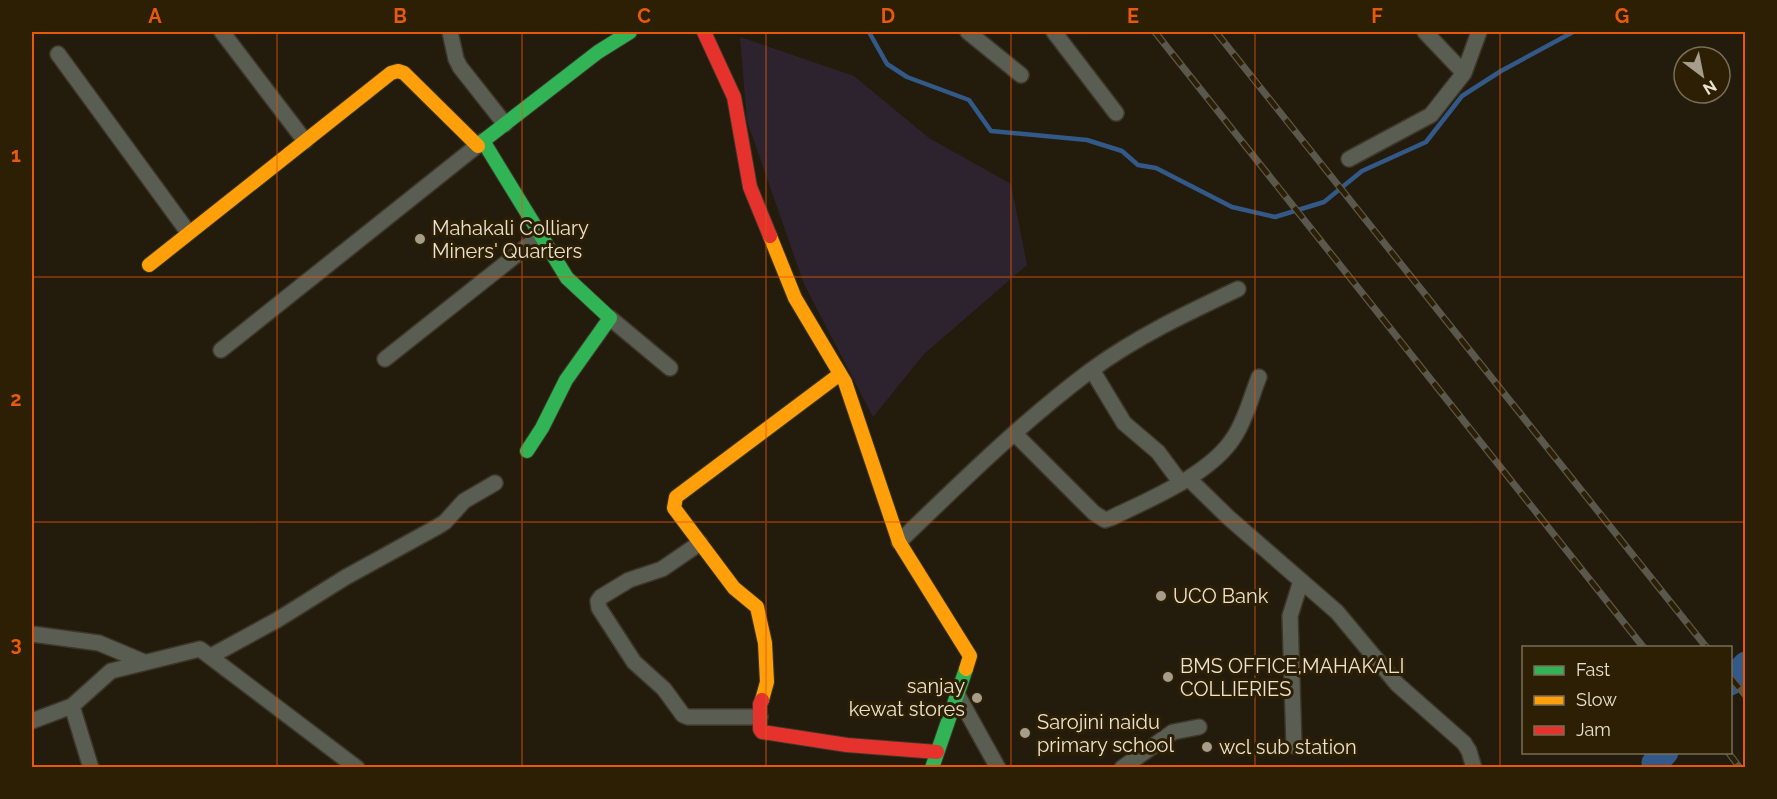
<svg xmlns="http://www.w3.org/2000/svg" width="1777" height="799" font-family="Raleway,sans-serif">
  <rect width="100%" height="100%" fill="#231c0d"/>
  <!-- industrial -->
  <path fill="#2d232e" d="M740,37l114,39 75,62 82,46 16,81 -103,89 -51,63 -69,-133 -57,-163z"/>
  <g fill="none" stroke-linecap="round" stroke-linejoin="round">
    <!-- stream -->
    <path stroke="#325988" stroke-width="4.5" d="M869,32l18,32 20,13 62,23 22,31 96,9 35,11 16,14 18,3 76,39 43,10 49,-15 38,-31 64,-29 36,-46 39,-25 72,-39"/>
    <!-- river -->
    <path stroke="#325988" stroke-width="27" d="M1730,682l16,-17
      M1658,768l-3,-5 10,-11"/>
    <defs>
      <path id="street" d="M222,32l83,109
        M450,32l6,27 4,8 45,57
        M968,32l53,43
        M1054,32l62,81
        M1425,32l39,41
        M58,54l130,178
        M1349,159l82,-44 33,-42 15,-41
        M610,318l60,50
        M221,350l262,-209
        M385,359l155,-123
        M1092,370l32,53 34,29 23,31
        M1015,434l79,79 11,7 6,-2c39,-19 100,-44 123,-81 12,-18 17,-40 25,-60
        M1189,479l40,39 108,94 60,72 67,59 5,8 5,17
        M899,542c61,-59 123,-120 191,-171 46,-34 97,-58 148,-82
        M700,543l-38,26 -33,11 -28,17 -3,4 1,7 35,54 30,27 19,26 5,2h72
        M32,634l67,9 45,19
        M211,656l66,-36 69,-43 91,-50 8,-5 19,-21 31,-18
        M957,694l41,74
        M32,721l40,-15
        M1294,746l-4,-130 11,-35
        M91,768l-19,-62 39,-35 89,-22 157,119
        M1122,768l51,-36 26,-5"/>
      <path id="fast" d="M527,451l15,-23 24,-48 44,-62 -43,-40 -84,-137 115,-89 32,-20
        M932,768l34,-99"/>
      <path id="slow" d="M770,236l25,62 50,84 54,160 71,114 -4,13
        M149,265l242,-192 7,-2 6,2 74,73
        M762,700l5,-18 -2,-39 -8,-36 -23,-19 -60,-80 2,-11 164,-123"/>
      <path id="jam" d="M704,32l30,65 16,90 20,49
        M762,700l-2,4v25l2,3 85,13 90,7"/>
    </defs>
    <!-- street casing -->
    <use href="#street" stroke="#3d372a" stroke-width="18"/>
    <!-- fast casing -->
    <use href="#fast" stroke="#3d372a" stroke-width="16"/>
    <!-- slow casing -->
    <use href="#slow" stroke="#3d372a" stroke-width="16"/>
    <!-- jam casing -->
    <use href="#jam" stroke="#3d372a" stroke-width="16"/>
    <!-- street -->
    <use href="#street" stroke="#5a5d52" stroke-width="15"/>
    <!-- fast -->
    <use href="#fast" stroke="#30b455" stroke-width="14"/>
    <!-- slow -->
    <use href="#slow" stroke="#ff9f0a" stroke-width="14"/>
    <!-- jam -->
    <use href="#jam" stroke="#e5322d" stroke-width="14"/>
    <defs>
      <path id="rail" d="M1155,32l489,616
        M1216,32l491,616
        M1730,677l16,19
        M1728,752l12,16"/>
    </defs>
    <!-- rail casing -->
    <use href="#rail" stroke="#5a584d" stroke-width="7"/>
    <!-- rail -->
    <use href="#rail" stroke="#2d1f03" stroke-width="4.5" stroke-dasharray="14" stroke-linecap="butt"/>
  </g>
  <!-- grid -->
  <path fill="none" stroke="#e8590c" stroke-width="1.5" stroke-opacity="0.55" d="M277,32v736M522,32v736M766,32v736M1011,32v736M1255,32v736M1500,32v736M32,277h1714M32,522h1714"/>
  <!-- markers -->
  <g fill="#a69d8d" stroke="#2d1f03" stroke-width="2">
    <circle cx="420" cy="239" r="6"/>
    <circle cx="1161" cy="596" r="6"/>
    <circle cx="1168" cy="677" r="6"/>
    <circle cx="977" cy="698" r="6"/>
    <circle cx="1025" cy="733" r="6"/>
    <circle cx="1207" cy="747" r="6"/>
  </g>
  <g text-anchor="middle" dominant-baseline="central" stroke-width="6" stroke-linejoin="round" paint-order="stroke">
    <!-- poi labels -->
    <g font-size="20" fill="#ece3d2" stroke="#2d1f03" text-anchor="start">
      <text x="432" y="228">Mahakali Colliary<tspan x="432" dy="23">Miners' Quarters</tspan></text>
      <text x="1173" y="596">UCO Bank</text>
      <text x="1180" y="666">BMS OFFICE,MAHAKALI<tspan x="1180" dy="23">COLLIERIES</tspan></text>
      <text x="965" y="686" text-anchor="end">sanjay<tspan x="965" dy="23">kewat stores</tspan></text>
      <text x="1037" y="722">Sarojini naidu<tspan x="1037" dy="23">primary school</tspan></text>
      <text x="1219" y="747">wcl sub station</text>
    </g>
  </g>
  <!-- border -->
  <rect width="1777" height="799" fill="none" stroke="#2d1f03" stroke-width="66"/>
  <!-- legend -->
  <rect x="1522" y="646" width="210" height="108" fill="#2d1f03" stroke="#796d56" stroke-width="1.5"/>
  <rect x="1534" y="666" width="30" height="9" fill="#30b455" stroke="#796d56" stroke-width="1.5"/>
  <text x="1576" y="676" font-size="18" fill="#ece3d2">Fast</text>
  <rect x="1534" y="696" width="30" height="9" fill="#ff9f0a" stroke="#796d56" stroke-width="1.5"/>
  <text x="1576" y="706" font-size="18" fill="#ece3d2">Slow</text>
  <rect x="1534" y="726" width="30" height="9" fill="#e5322d" stroke="#796d56" stroke-width="1.5"/>
  <text x="1576" y="736" font-size="18" fill="#ece3d2">Jam</text>
  <!-- north arrow -->
  <g transform="translate(1702 75) rotate(148)"><circle r="28" fill="#2d1f03" stroke="#796d56" stroke-width="1.5"/>
  <path d="M0-4.5L10 22L0 15L-10 22Z" fill="#a69d8d"/>
  <text y="-9" font-size="16" font-weight="bold" text-anchor="middle" fill="#ece3d2">N</text>
  </g>
  <rect x="33" y="33" width="1711" height="733" fill="none" stroke="#e8590c" stroke-width="2"/>
  <g font-size="20" text-anchor="middle" font-weight="bold" fill="#e8590c">
    <text x="155" y="23">A</text>
    <text x="400" y="23">B</text>
    <text x="644" y="23">C</text>
    <text x="888" y="23">D</text>
    <text x="1133" y="23">E</text>
    <text x="1377" y="23">F</text>
    <text x="1622" y="23">G</text>
    <text x="16" y="162">1</text>
    <text x="16" y="406">2</text>
    <text x="16" y="651">3</text>
  </g>
</svg>
